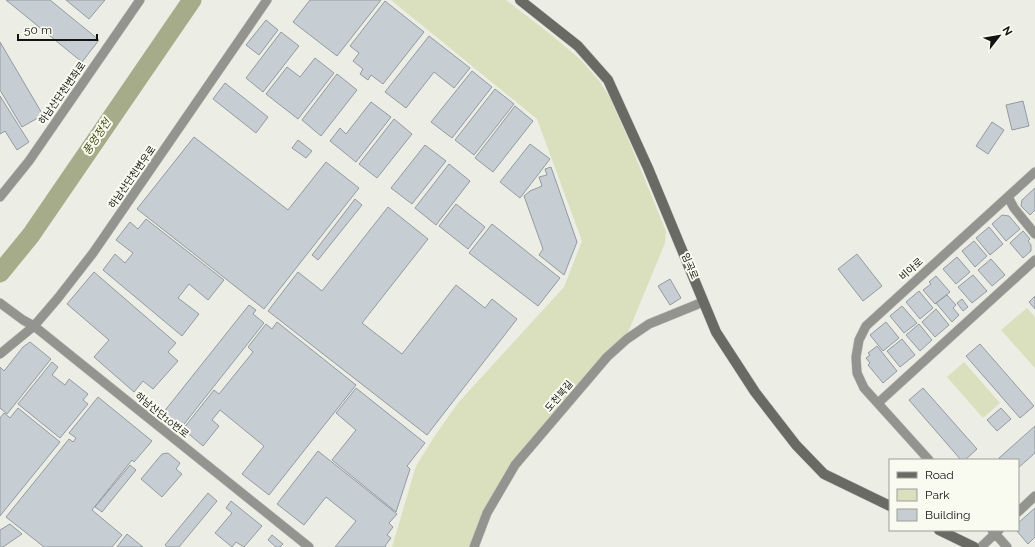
<svg xmlns="http://www.w3.org/2000/svg" width="1035" height="547" font-family="Raleway,'Noto Sans KR',sans-serif">
  <rect width="100%" height="100%" fill="#ecede4"/>
  <!-- green -->
  <path fill="#dae0bd" d="M391,0h115l43,33 32,27 19,22 10,16 19,43 37,90 -1,12 -38,92 -95,107 -62,105h-78l24,-81 18,-29 24,-34 106,-116 18,-46 -45,-122z
    M1027,308l8,9v51l-34,-38z
    M964,362l36,41 -17,15 -36,-41z"/>
  <g fill="none" stroke-linecap="round" stroke-linejoin="round">
    <!-- river -->
    <path stroke="#a6ab8a" stroke-width="19" d="M0,273l31,-38 161,-235"/>
  </g>
  <!-- building -->
  <path fill="#c6ced4" stroke="#939ba1" d="M6,0h44l49,40 -17,22z
    M66,0h39l-16,19z
    M310,0h71l-44,56 -44,-34z
    M385,1l39,31 -41,52 -12,-9 -3,5 -8,-6 3,-5 -10,-8 6,-8 -9,-7z
    M266,20l12,10 -19,25 -13,-10z
    M281,32l18,14 -36,46 -17,-14z
    M429,36l41,32 -16,20 -20,-16 -28,36 -21,-16z
    M0,42l43,73 -21,12 -22,-37z
    M315,58l19,15 -36,46 -32,-25 21,-27 13,10z
    M472,71l20,16 -40,51 -21,-16z
    M337,74l20,16 -36,46 -19,-16z
    M225,83l43,34 -12,16 -43,-34z
    M495,89l19,15 -40,51 -19,-15z
    M0,96l29,46 -12,8 -12,-19 -5,3z
    M1023,101l6,25 -17,4 -6,-25z
    M371,102l20,15 -35,45 -26,-21 10,-13 6,6z
    M515,106l18,15 -40,51 -18,-14z
    M394,119l18,15 -35,44 -18,-14z
    M992,122l12,8 -16,24 -12,-8z
    M194,137l94,73 38,-48 33,26 -95,121 -127,-100z
    M298,140l14,11 -6,7 -14,-10z
    M530,144l20,15 -30,39 -20,-16z
    M425,145l21,16 -34,43 -21,-16z
    M449,164l21,17 -34,44 -21,-17z
    M551,167l26,75 -13,33 -25,-20 4,-6 -19,-53 6,-5 12,-5 -3,-9 8,-2 -2,-6z
    M1035,188v22l-5,5 -9,-9 1,-6z
    M355,199l7,6 -44,55 -6,-5z
    M456,204l29,23 -17,22 -29,-23z
    M388,207l40,32 -66,84 40,31 54,-69 29,23 7,-9 25,20 -90,116 -159,-124 30,-39 24,19z
    M1002,215l7,1 11,13 -14,12 -14,-17z
    M146,219l78,61 -16,20 -19,-16 -11,14 21,16 -17,22 -79,-66 12,-16 10,9 8,-10 -17,-13 14,-18 8,7z
    M492,224l68,54 -22,28 -69,-53z
    M989,227l14,17 -13,11 -14,-17z
    M1023,231l7,8 -2,2 3,4v6l-8,7 -13,-15z
    M974,241l13,15 -12,11 -13,-16z
    M857,254l25,32 -19,15 -25,-32z
    M957,257l13,15 -14,12 -13,-15z
    M991,259l14,16 -13,11 -14,-16z
    M94,272l82,71 -8,9 10,9 -25,28 -10,-8 -9,11 -40,-35 15,-17 -42,-36z
    M973,275l14,16 -15,12 -14,-16z
    M936,276l14,16 -15,12 -12,-14 8,-6 -2,-2z
    M670,279l11,19 -11,7 -12,-19z
    M919,291l14,17 -13,11 -14,-17z
    M947,295l9,10 -3,3 6,7 -7,7 -16,-19z
    M1035,296v13l-6,-7z
    M962,299l6,8 -5,4 -6,-8z
    M249,305l7,5 -3,4 11,9 -83,105 -18,-15z
    M902,306l15,17 -13,10 -14,-17z
    M936,309l13,16 -14,12 -13,-15z
    M277,322l79,63 -87,110 -27,-21 22,-28 -44,-36 -8,10 7,6 -16,20 -20,-17 31,-39 5,4 34,-42 -5,-5 18,-23 6,5z
    M886,322l13,16 -16,13 -13,-16z
    M919,324l13,16 -12,11 -14,-16z
    M902,339l13,16 -15,12 -13,-16z
    M30,342l21,17 -44,55 -7,-6v-41l4,4 19,-24z
    M980,344l54,62 -14,12 -54,-62z
    M877,346l20,25 -14,12 -15,-18 2,-2 -4,-5 4,-3 -2,-2z
    M52,362l6,5 -6,8 13,10 4,-6 19,15 -5,6 5,4 -28,34 -42,-34z
    M356,388l69,55 -18,23 3,3 -14,43 -64,-52 24,-30 -20,-17z
    M923,388l54,61 -12,11h-4l-52,-60z
    M98,397l54,44 -18,21 -2,-2 -40,50 30,25 -10,12h-68l-38,-30 63,-78 4,3 3,-4 -7,-5z
    M18,408l42,34 -60,74v-98l4,-5 6,5z
    M1001,408l10,11 -14,12 -10,-11z
    M1035,426v27l-17,15v-8h-18l-1,-2z
    M318,451l79,63 -8,9 4,4 -6,8 4,3 -6,8 1,1h-51l21,-26 -30,-24 -22,28 -27,-21z
    M168,453l12,10 -4,6 6,5 -20,23 -21,-18 21,-25z
    M130,465l6,5 -34,42 -7,-5z
    M208,493l9,8 -38,46h-12l-2,-2z
    M231,501l31,25 -18,21 -8,-5 -4,5 -17,-14 17,-20 -6,-5z
    M1035,508v29l-7,7 -12,-14h2v-7z
    M10,524l12,10 -19,13h-3v-17z
    M127,534l16,13h-26z
    M272,535l11,9 -3,3h-4l-8,-7z"/>
  <g fill="none" stroke-linecap="round" stroke-linejoin="round">
    <defs>
      <path id="minor" d="M0,197l29,-36 111,-161
        M1008,197l6,11 21,26
        M0,303l23,17 11,6 275,221
        M0,354l34,-28 24,-28 35,-45 174,-253
        M878,403l157,-143
        M929,460l-65,-72 -7,-15 -1,-16 3,-17 7,-14 169,-154
        M1018,512l17,-16
        M992,530l15,17
        M474,547l13,-34 28,-48 92,-108 20,-18 22,-15 54,-22
        M981,547l18,-17"/>
      <path id="secondary" d="M520,0l58,46 30,34 40,88 68,164 39,60 41,53 28,29 66,32
        M939,530l35,17"/>
    </defs>
    <!-- minor casing -->
    <use href="#minor" stroke="#c9cac2" stroke-width="10"/>
    <!-- secondary casing -->
    <use href="#secondary" stroke="#c9cac2" stroke-width="11"/>
    <!-- minor -->
    <use href="#minor" stroke="#939490" stroke-width="9"/>
    <!-- secondary -->
    <use href="#secondary" stroke="#696a64" stroke-width="10"/>
  </g>
  <g text-anchor="middle" dominant-baseline="central" stroke-width="4" stroke-linejoin="round" paint-order="stroke">
    <!-- street labels -->
    <g font-size="10" fill="#131310" stroke="#f9fbf1">
      <text transform="translate(62 93) rotate(-55)">하남산단천변좌로</text>
      <text transform="translate(132 177) rotate(-55)">하남산단천변우로</text>
      <text transform="translate(690 266) rotate(67)">임곡로</text>
      <text transform="translate(911 269) rotate(-42)">비아로</text>
      <text transform="translate(559 396) rotate(-50)">도천북길</text>
      <text transform="translate(162 415) rotate(39)">하남산단10번로</text>
    </g>
    <!-- water labels -->
    <g font-size="11" font-style="italic" fill="#474c15" stroke="#f9fbf1">
      <text transform="translate(97 137) rotate(-56)">풍영정천</text>
    </g>
  </g>
  <!-- legend -->
  <rect x="889" y="459" width="130" height="72" fill="#f9fbf1" stroke="#9d9e97"/>
  <rect x="897" y="472" width="20" height="6" fill="#696a64" stroke="#9d9e97"/>
  <text x="925" y="479" font-size="12" fill="#131310">Road</text>
  <rect x="897" y="489" width="20" height="12" fill="#dae0bd" stroke="#9d9e97"/>
  <text x="925" y="499" font-size="12" fill="#131310">Park</text>
  <rect x="897" y="509" width="20" height="12" fill="#c6ced4" stroke="#9d9e97"/>
  <text x="925" y="519" font-size="12" fill="#131310">Building</text>
  <!-- north arrow -->
  <g transform="translate(999 36) rotate(59)" stroke="#f9fbf1" stroke-width="3" paint-order="stroke">
  <path d="M0-3L7 15L0 10L-7 15Z" fill="#131310"/>
  <text y="-6" font-size="11" font-weight="bold" text-anchor="middle" fill="#131310">N</text>
  </g>
  <!-- scale -->
  <path d="M18 34v6h79v-6" fill="none" stroke="#131310" stroke-width="2"/>
  <text x="24" y="34" font-size="12" fill="#131310" stroke="#f9fbf1" stroke-width="3" paint-order="stroke">50 m</text>
</svg>
